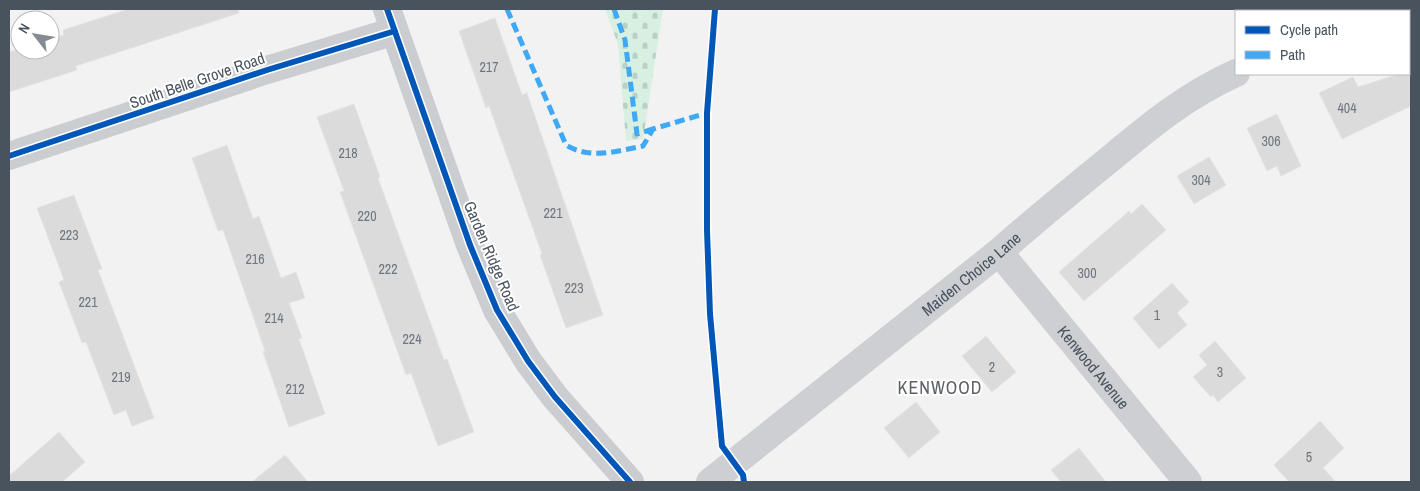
<svg xmlns="http://www.w3.org/2000/svg" width="1420" height="491" font-family="'Archivo Narrow',sans-serif">
  <defs>
    <pattern id="cemetery-stones" width="16" height="16" patternUnits="userSpaceOnUse" patternTransform="scale(1.25)"><rect width="16" height="16" fill="#d7f0e2"/><path d="M2 7V4a2 2 0 0 1 4 0v3zM10 15v-3a2 2 0 0 1 4 0v3z" fill="#bad0c4"/></pattern>
  </defs>
  <rect width="100%" height="100%" fill="#f2f2f2"/>
  <!-- cemetery -->
  <path fill="url(#cemetery-stones)" d="M605,9h58l-20,130 -17,2 -8,-97z"/>
  <!-- building -->
  <path fill="#dbdbdc" stroke="#e3e4e5" d="M129,9h109l1,4 -163,53 1,4 -68,22v-40l11,-3v1h30v-11l14,-4 -1,-5z
    M495,18l27,77 5,-2 76,222 -37,13 -26,-73 2,-1 -53,-148 -3,2 -27,-77z
    M1399,74h12v32l-69,33 -23,-46 34,-16 5,10z
    M354,104l26,73 -2,1 66,182 3,-1 27,73 -36,14 -27,-73 -5,2 -66,-183 4,-1 -27,-74z
    M1277,114l24,52 -20,10 -4,-10 -10,5 -20,-43z
    M227,145l26,74 6,-3 22,62 15,-6 9,26 -16,5 13,35 -3,1 26,75 -36,13 -26,-75 2,-1 -42,-121 -5,1 -26,-73z
    M1209,157l17,28 -32,19 -17,-28z
    M74,195l28,74 -4,1 56,148 -22,8 -6,-16 -12,5 -28,-73 -4,1 -23,-61 5,-2 -27,-72z
    M1142,204l24,26 -82,71 -25,-29 70,-61 2,3z
    M1172,283l17,19 -12,11 10,12 -28,24 -26,-31z
    M986,336l30,36 -24,20 -30,-36z
    M1215,341l31,37 -28,24 -5,-7 -2,2 -18,-20 14,-12 -8,-10z
    M916,402l24,30 -31,26 -25,-30z
    M1320,421l24,27 -21,20 13,14h-47l-15,-17z
    M59,432l26,30 -23,20h-53v-6z
    M1079,448l27,34h-45l-10,-12z
    M285,455l23,27h-56z"/>
  <g fill="none" stroke-linecap="round" stroke-linejoin="round">
    <!-- street -->
    <path stroke="#cbcdd0" stroke-width="28" d="M387,9l83,236 27,65 31,51 27,36 75,85
      M9,156l258,-86 128,-39"/>
    <!-- secondary -->
    <g stroke="#cdcfd2" stroke-width="28">
      <path d="M1400,11l7,-2"/>
      <path id="s1" d="M999,252l189,230"/>
      <path id="s2" d="M710,482l289,-230c36,-32 74,-63 111,-93 41,-34 77,-64 126,-86"/>
    </g>
    <!-- quiet -->
    <path stroke="#3fa9f5" stroke-width="5" stroke-dasharray="10 5" stroke-linecap="butt" d="M507,9l59,136c24,15 51,6 77,1l10,-17 54,-16
      M614,9l11,31 12,94 16,-5"/>
    <defs>
      <path id="cycleway" d="M387,9l83,236 27,65 31,51 27,36 75,85
        M715,9l-8,104v117l3,84 12,132 21,29 1,7
        M9,156l258,-86 128,-39"/>
    </defs>
    <!-- cycleway casing -->
    <use href="#cycleway" stroke="#fff" stroke-width="9"/>
    <!-- cycleway -->
    <use href="#cycleway" stroke="#0057b8" stroke-width="6"/>
  </g>
  <g text-anchor="middle" dominant-baseline="central" stroke-width="4" stroke-linejoin="round" paint-order="stroke">
    <!-- number labels -->
    <g font-size="14" fill="#6e767e">
      <text x="489" y="67">217</text>
      <text x="1347" y="108">404</text>
      <text x="1271" y="141">306</text>
      <text x="348" y="153">218</text>
      <text x="1201" y="180">304</text>
      <text x="553" y="213">221</text>
      <text x="367" y="216">220</text>
      <text x="69" y="235">223</text>
      <text x="255" y="259">216</text>
      <text x="388" y="269">222</text>
      <text x="1087" y="273">300</text>
      <text x="574" y="288">223</text>
      <text x="88" y="302">221</text>
      <text x="1157" y="315">1</text>
      <text x="274" y="318">214</text>
      <text x="412" y="339">224</text>
      <text x="992" y="367">2</text>
      <text x="1220" y="372">3</text>
      <text x="121" y="377">219</text>
      <text x="295" y="389">212</text>
      <text x="1309" y="457">5</text>
    </g>
    <!-- street labels -->
    <g font-size="16" fill="#49535e" stroke="#fff">
      <text transform="translate(197 80) rotate(-19)">South Belle Grove Road</text>
      <text transform="translate(492 256) rotate(67)">Garden Ridge Road</text>
      <text stroke="none"><textPath href="#s2" startOffset="334">Maiden Choice Lane</textPath></text>
      <text stroke="none"><textPath href="#s1" startOffset="149">Kenwood Avenue</textPath></text>
    </g>
    <!-- neighbourhood labels -->
    <g font-size="18" letter-spacing="1" fill="#5d6066" stroke="#fff">
      <text x="940" y="387">KENWOOD</text>
    </g>
  </g>
  <!-- border -->
  <rect width="1420" height="491" fill="none" stroke="#49535e" stroke-width="20"/>
  <!-- legend -->
  <rect x="1235" y="10" width="175" height="65" fill="#ffffff" stroke="#b6babf"/>
  <rect x="1245" y="26" width="25" height="8" fill="#0057b8" stroke="#b6babf"/>
  <text x="1280" y="35" font-size="15" fill="#49535e">Cycle path</text>
  <rect x="1245" y="51" width="25" height="8" fill="#3fa9f5" stroke="#b6babf"/>
  <text x="1280" y="60" font-size="15" fill="#49535e">Path</text>
  <!-- north arrow -->
  <g transform="translate(35 35) rotate(301)"><circle r="24" fill="#ffffff" stroke="#b6babf"/>
  <path d="M0-4L9 19L0 12L-9 19Z" fill="#848b92"/>
  <text y="-8" font-size="14" font-weight="bold" text-anchor="middle" fill="#49535e">N</text>
  </g>
</svg>
